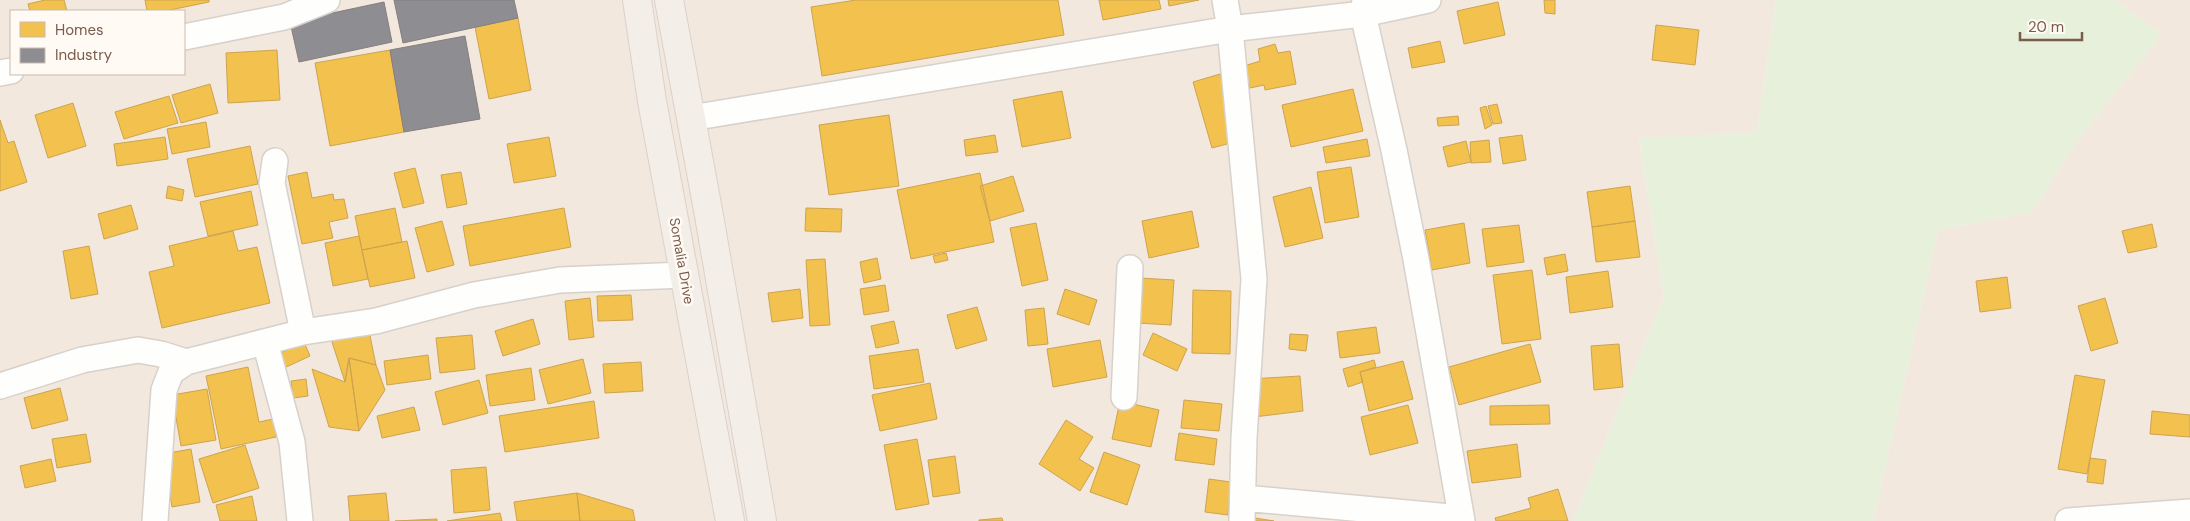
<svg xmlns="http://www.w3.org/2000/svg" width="2190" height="521" font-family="'DM Sans',sans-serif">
  <rect width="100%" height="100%" fill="#f9f5f0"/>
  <!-- residential -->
  <path fill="#f2e8de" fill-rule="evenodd" d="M0,0h1776l-19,132 -118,7 25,157 -91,225h-1573zM11,11h173v63h-173z
    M2114,0h76v521h-317l65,-291 94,-18 45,-71 85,-107z"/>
  <!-- green -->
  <path fill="#e7f0db" d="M1776,0h338l48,34 -85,107 -45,71 -94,18 -65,291h-300l91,-225 -25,-158 118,-6z"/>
  <!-- homes -->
  <path fill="#f2c14e" stroke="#cea34e" d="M45,0h19l3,11h-37l-2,-7z
    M145,0h64v2l-44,9h-18z
    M856,0h202l6,35 -242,41 -11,-69z
    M1099,0h60l2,9 -58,11z
    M1168,0h31l-30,6z
    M1544,0h11v14l-10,-1z
    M1498,2l7,33 -41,9 -7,-33z
    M518,18l13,72 -42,9 -14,-72z
    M1656,25l43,5 -4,35 -43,-5z
    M1440,41l5,21 -33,6 -4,-20z
    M1275,44l3,9 12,-2 6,33 -31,6 -1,-5 -14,3 -6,-22 16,-5 -2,-12z
    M277,50l3,50 -52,3 -2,-50z
    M390,50l14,82 -74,14 -15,-83z
    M1220,74l18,67 -26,7 -19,-66z
    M210,84l8,29 -37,10 -9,-28z
    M1353,89l10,42 -72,16 -9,-42z
    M1062,91l9,47 -49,9 -9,-47z
    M169,96l9,27 -54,16 -9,-27z
    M73,103l13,43 -38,12 -13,-43z
    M1497,104l5,19 -9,1 -5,-18z
    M1486,106l6,19 -7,4 -5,-21z
    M889,115l10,71 -70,9 -10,-70z
    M1458,116l1,9 -21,1 -1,-8z
    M0,120l8,23 6,-2 13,41 -27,9z
    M206,122l4,25 -38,7 -5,-25z
    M995,135l3,17 -32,4 -2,-16z
    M1522,135l4,25 -23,4 -4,-26z
    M165,137l3,22 -51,7 -3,-22z
    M549,137l7,39 -42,7 -7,-39z
    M1367,139l3,17 -44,7 -3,-16z
    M1489,140l2,22 -20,1 -1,-21z
    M1466,141l5,21 -23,5 -5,-20z
    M250,146l8,38 -63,13 -8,-38z
    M1351,167l8,50 -34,6 -8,-51z
    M415,168l9,35 -21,5 -9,-35z
    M307,172l5,26 21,-4 1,6 10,-1 4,19 -19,4 4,16 -31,6 -14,-68z
    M461,172l6,32 -20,4 -6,-33z
    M980,173l14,69 -83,17 -14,-69z
    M1013,176l11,35 -34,10 -10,-35z
    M168,186l16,4 -2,11 -16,-3z
    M1630,186l5,35 -43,6 -5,-35z
    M1311,187l12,51 -38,9 -12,-50z
    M251,191l7,34 -50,11 -8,-34z
    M131,205l7,24 -34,10 -6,-25z
    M395,208l7,34 -40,8 -7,-34z
    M564,208l7,39 -101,19 -7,-40z
    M806,208l36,1 -1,23 -36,-1z
    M1192,211l7,36 -50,11 -7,-37z
    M442,221l12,44 -27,7 -12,-44z
    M1635,221l5,36 -44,5 -4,-35z
    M1036,223l12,57 -26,6 -12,-58z
    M1464,223l6,40 -38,7 -7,-40z
    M2152,224l5,23 -29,6 -6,-22z
    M1519,225l5,37 -37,5 -5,-38z
    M233,231l5,20 19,-4 13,56 -108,25 -13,-56 25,-6 -5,-20z
    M359,236l9,43 -35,7 -8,-43z
    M407,241l8,37 -45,9 -8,-37z
    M89,246l9,48 -27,5 -8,-48z
    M946,253l2,7 -13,3 -2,-7z
    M1565,254l3,17 -21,4 -3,-17z
    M877,258l4,21 -17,4 -4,-21z
    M825,259l5,66 -20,1 -4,-66z
    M1532,270l9,69 -39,5 -9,-69z
    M1608,271l5,36 -43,6 -4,-36z
    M2007,277l4,31 -31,4 -4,-31z
    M1140,278l34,2 -3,45 -34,-2z
    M885,285l4,26 -25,4 -4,-26z
    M800,289l3,29 -31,4 -4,-29z
    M1065,289l32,11 -8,25 -32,-11z
    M1193,290l38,1 -1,63 -38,-1z
    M631,295l2,25 -35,1 -1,-25z
    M590,298l4,39 -25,3 -4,-39z
    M2105,298l13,45 -27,8 -13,-45z
    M977,307l10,33 -31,9 -9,-34z
    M1044,308l4,36 -20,2 -3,-36z
    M533,319l7,25 -37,12 -8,-25z
    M894,321l5,22 -23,5 -5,-22z
    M1376,327l4,26 -40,5 -3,-26z
    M369,331l7,34 -27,-7 -4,24 -14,-43z
    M1153,333l34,16 -10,22 -34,-16z
    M1290,334l18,1 -2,16 -17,-2z
    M472,335l3,34 -35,4 -4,-35z
    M1100,340l7,37 -54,10 -6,-38z
    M304,342l6,14 -28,13 -6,-14z
    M1530,344l11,38 -82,23 -10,-38z
    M1619,344l4,43 -29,3 -3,-44z
    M918,349l6,33 -50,7 -5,-33z
    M428,355l3,24 -44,6 -3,-24z
    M349,358l10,73 -30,-4 -17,-58 33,13z
    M349,358l27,7 9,25 -26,41z
    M583,359l8,34 -43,11 -9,-34z
    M1374,360l2,7 -16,5 3,10 -15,5 -5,-18z
    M1403,361l10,38 -44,12 -9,-39z
    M641,362l2,29 -38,2 -2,-29z
    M248,367l11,55 14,-3 3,18 -55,12 -15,-73z
    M531,368l4,32 -45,6 -4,-31z
    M2075,375l30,5 -18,94 -29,-5z
    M1300,376l3,35 -49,6 -4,-38z
    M306,379l2,17 -15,2 -2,-17z
    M479,380l9,33 -45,12 -8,-33z
    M930,383l7,36 -57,12 -8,-36z
    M60,388l8,32 -36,9 -8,-31z
    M207,389l9,51 -35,6 -9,-51z
    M1184,400l38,4 -3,27 -38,-3z
    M594,401l5,37 -94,14 -6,-36z
    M1120,401l39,9 -8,37 -39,-8z
    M1408,405l10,38 -48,12 -9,-38z
    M1549,405l1,19 -60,1v-19z
    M414,407l6,23 -38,8 -5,-22z
    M2152,411l38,4v22l-40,-3z
    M1066,420l27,17 -14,22 15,9 -14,23 -41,-27z
    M1179,433l38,6 -3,26 -39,-5z
    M86,434l5,28 -34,6 -5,-29z
    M917,439l12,65 -33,6 -12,-65z
    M1517,444l4,33 -49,6 -5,-32z
    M245,445l14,43 -46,15 -14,-44z
    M191,449l9,53 -28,5 -9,-53z
    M1104,452l36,13 -13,40 -37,-13z
    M955,456l5,37 -27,4 -5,-37z
    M2090,458l16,2 -3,24 -16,-2z
    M51,459l5,22 -31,7 -5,-22z
    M486,467l4,43 -36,3 -3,-43z
    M1209,479l22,3 -3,33 -23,-3z
    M1558,489l10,32h-72l-1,-3 36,-10 -3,-10z
    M386,493l3,28h-39l-2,-25z
    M577,493l56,17 2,11h-55z
    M577,493l3,28h-63l-3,-19z
    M252,496l5,25h-37l-4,-16z
    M500,513l2,8h-55z
    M1002,518l1,3h-24v-1z
    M1255,518l19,3h-20z
    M437,519v2h-42z"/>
  <!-- industry -->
  <path fill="#8d8d92" stroke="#877e7d" d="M394,0h120l4,18 -115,25z
    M384,2l8,40 -93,20 -9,-40z
    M465,36l15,83 -76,13 -14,-82z"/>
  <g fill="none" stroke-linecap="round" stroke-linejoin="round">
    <defs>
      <path id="minor" d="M1225,0l5,29 24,250 -10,159 -2,83
        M1365,0l-2,14 31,136 22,109 46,262
        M184,37l100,-20 43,-17
        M0,73l11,-2
        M691,118l539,-89 133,-15 65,-14
        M275,161l-3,22 31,149
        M265,342l27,100 8,79
        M0,386l82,-26 56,-10 23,4 25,8
        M1124,397l6,-129
        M1244,498l217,20
        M155,521l9,-131 7,-18 15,-10 117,-30 73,-11 98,-26 86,-15 124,-5
        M2068,521l122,-9"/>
      <path id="major" d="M637,0l15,101 78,420
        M669,0l39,210 54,311"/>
    </defs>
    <!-- minor casing -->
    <use href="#minor" stroke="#d7d1cb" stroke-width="28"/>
    <!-- major casing -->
    <use href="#major" stroke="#dad1cc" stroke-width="30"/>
    <!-- minor -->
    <use href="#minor" stroke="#fefefd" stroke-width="25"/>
    <!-- major -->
    <use href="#major" stroke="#f3eee8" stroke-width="28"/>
  </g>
  <g text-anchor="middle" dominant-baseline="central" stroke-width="5" stroke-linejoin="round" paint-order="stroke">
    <!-- street labels -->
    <g font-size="14" fill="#7a5c4d" stroke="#fffaf3">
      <text transform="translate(682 261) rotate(80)">Somalia Drive</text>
    </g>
  </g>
  <!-- legend -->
  <rect x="10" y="10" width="175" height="65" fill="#fffaf3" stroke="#cabbb1"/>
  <rect x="20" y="22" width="25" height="15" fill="#f2c14e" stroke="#cabbb1"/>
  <text x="55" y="35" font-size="15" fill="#7a5c4d">Homes</text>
  <rect x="20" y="48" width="25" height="15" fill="#8d8d92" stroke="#cabbb1"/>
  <text x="55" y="60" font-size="15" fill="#7a5c4d">Industry</text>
  <!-- scale -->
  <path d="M2020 32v8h62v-8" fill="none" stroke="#7a5c4d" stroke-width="2.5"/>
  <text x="2028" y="32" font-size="15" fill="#7a5c4d" stroke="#fffaf3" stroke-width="4" paint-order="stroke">20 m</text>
</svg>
